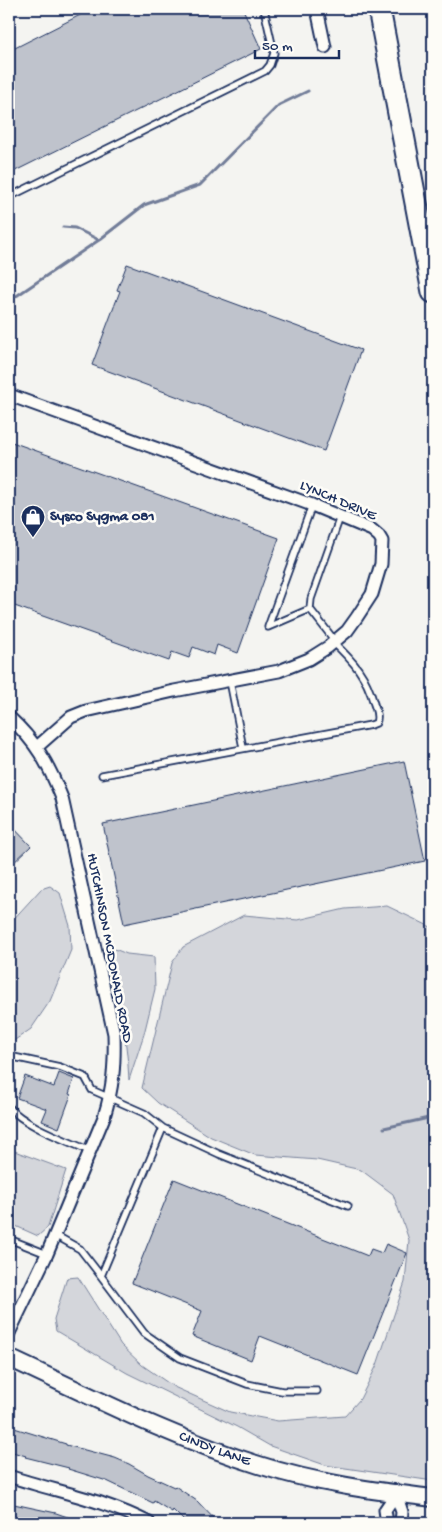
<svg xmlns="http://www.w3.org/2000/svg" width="442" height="1532" font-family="'Gochi Hand',sans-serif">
  <rect width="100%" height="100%" fill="#f4f4f1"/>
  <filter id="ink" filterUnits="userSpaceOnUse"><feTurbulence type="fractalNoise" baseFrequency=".02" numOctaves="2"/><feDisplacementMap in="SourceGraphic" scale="10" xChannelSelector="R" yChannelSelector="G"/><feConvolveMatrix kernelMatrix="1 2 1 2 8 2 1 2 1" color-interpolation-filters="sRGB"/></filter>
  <g filter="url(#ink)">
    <!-- green -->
    <path fill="#d4d6db" stroke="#78829c" d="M50,886l10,7 10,33 1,24 -21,51 -19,28 -22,15v-120l32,-35z
      M387,906l46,22v553l-108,-16 -55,-19 -33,-19 -110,-54 -71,-42 -2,-12 13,-41 11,-1 43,68 21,20 32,22 56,25 48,9 67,-5 15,-17 17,-34 28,-83 4,-42 -16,-46 -32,-24 -44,-10 -62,-5 -44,-18 -53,-34 -16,-15 30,-125 11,-16 61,-32 54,5 47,-11z
      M107,946l20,8 27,3 1,32 -11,45 -15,46c-2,-46 -13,-89 -22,-134z
      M9,1149l57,21 -18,57 -10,9 -29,-13z"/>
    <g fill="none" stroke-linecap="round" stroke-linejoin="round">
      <!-- stream -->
      <path stroke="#717c98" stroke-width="3" d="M63,227l12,1 24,12
        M9,301l90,-61 45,-35 56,-20 79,-80 29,-14
        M384,1128l49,-11"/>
    </g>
    <!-- building -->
    <path fill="#bfc3cc" stroke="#1b2f5e" d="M92,9h151l18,40 -252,125v-123z
      M127,264l234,86 -37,101 -232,-86 28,-74 -3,-1z
      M9,441l270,97 -41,115 -21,-8 -3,10 -21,-8 -4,11 -17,-6 -3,9 -160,-57z
      M404,761l21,100 -301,63 -21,-100z
      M9,823l22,23 -22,21z
      M59,1073l15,6 -5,15 2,1 -12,33 -17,-7 5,-12 -30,-11 8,-22 29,11z
      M174,1179l194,77 3,-7 11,4 4,-9 21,9 -49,122 -98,-39 -9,24 -59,-24 10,-25 -70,-28z
      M11,1427l55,17v1l49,13 14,6 19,11 26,12 1,-1 22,15 21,22h-32l-13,-13 -1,2 -18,-11 -1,2 -46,-22 -39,-12 1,-1 -44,-11 1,-1 -17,-5 3,-10 -3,-1z
      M9,1503l47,10 23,8v2h-70z"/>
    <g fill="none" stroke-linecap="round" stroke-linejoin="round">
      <defs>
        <path id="lane" d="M9,197l256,-126 5,-6 4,-12 -10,-44
          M310,609l-42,18 44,-122
          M335,641l-25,-32 1,-10 29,-82
          M230,681l13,67
          M102,775l269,-50 5,-2c3,-7 0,-13 -2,-19 -8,-29 -20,-42 -41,-62
          M9,1058v-2l51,11 25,10 7,13 52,23 19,15 -62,148 -21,-27 -25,-14
          M9,1107c16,19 57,33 81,44
          M163,1128l56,26 129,52
          M9,1239l38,15
          M101,1276l43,57 36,25 67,26 35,7h35"/>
        <path id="street" d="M317,9l8,38
          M9,395l303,110 60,25 7,6 3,5 -1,23 -9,30 -15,23 -10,14 -19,16 -19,12 -30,12 -105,20 -88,20 -15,6 -34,30
          M9,717c27,25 39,46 53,81l52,236c1,31 -1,54 -10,83l-57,137 -38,79
          M9,1476c47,16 94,23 140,47
          M396,1494l6,18 -1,11
          M387,1523l-2,-13 11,-16"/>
        <g id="secondary">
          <path id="s1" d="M9,1358c82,38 163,80 250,107 56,18 115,26 174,33"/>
        </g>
        <path id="highway" d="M379,9l54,283"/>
      </defs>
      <!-- lane casing -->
      <use href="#lane" stroke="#1b2f5e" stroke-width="9"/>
      <!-- street casing -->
      <use href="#street" stroke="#1b2f5e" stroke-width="15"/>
      <!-- secondary casing -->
      <use href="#secondary" stroke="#1b2f5e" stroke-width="20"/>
      <!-- highway casing -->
      <use href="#highway" stroke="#1b2f5e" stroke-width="25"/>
      <!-- lane -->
      <use href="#lane" stroke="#fdfcf7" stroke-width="5.5"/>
      <!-- street -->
      <use href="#street" stroke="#fdfcf7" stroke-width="11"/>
      <!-- secondary -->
      <use href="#secondary" stroke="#fdfcf7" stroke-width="16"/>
      <!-- highway -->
      <use href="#highway" stroke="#fdfcf7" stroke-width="21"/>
    </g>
  </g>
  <!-- icons -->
  <defs>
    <symbol id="shop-pin" viewBox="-11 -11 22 30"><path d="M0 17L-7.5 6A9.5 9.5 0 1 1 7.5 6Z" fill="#1b2f5e" stroke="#fdfcf7"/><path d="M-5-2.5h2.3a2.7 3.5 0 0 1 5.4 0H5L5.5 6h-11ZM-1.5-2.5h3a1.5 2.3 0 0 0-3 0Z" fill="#fff"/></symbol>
  </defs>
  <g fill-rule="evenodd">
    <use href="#shop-pin" x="19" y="503" width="28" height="38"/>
  </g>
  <g text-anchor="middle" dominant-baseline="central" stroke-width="5" stroke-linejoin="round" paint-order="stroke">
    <!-- street labels -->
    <g font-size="15" fill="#1b2f5e" stroke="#fdfcf7">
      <text transform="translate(338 501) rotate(23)">LYNCH DRIVE</text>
      <text transform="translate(109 948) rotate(79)">HUTCHINSON MCDONALD ROAD</text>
      <text stroke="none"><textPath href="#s1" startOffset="225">CINDY LANE</textPath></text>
    </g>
    <!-- poi labels -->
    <g font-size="15" font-weight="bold" fill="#1b2f5e" stroke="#fdfcf7" text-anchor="start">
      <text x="50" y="517">Sysco Sygma 081</text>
    </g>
  </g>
  <!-- margin -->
  <rect width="442" height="1532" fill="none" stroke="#fdfcf7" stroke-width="30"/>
  <rect x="15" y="15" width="412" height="1502" fill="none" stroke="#1b2f5e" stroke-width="2" filter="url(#ink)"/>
  <!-- scale -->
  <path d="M255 50v8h84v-8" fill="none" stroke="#1b2f5e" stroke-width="2.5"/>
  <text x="262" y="50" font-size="15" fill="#1b2f5e" stroke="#fdfcf7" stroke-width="4" paint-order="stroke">50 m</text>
</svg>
